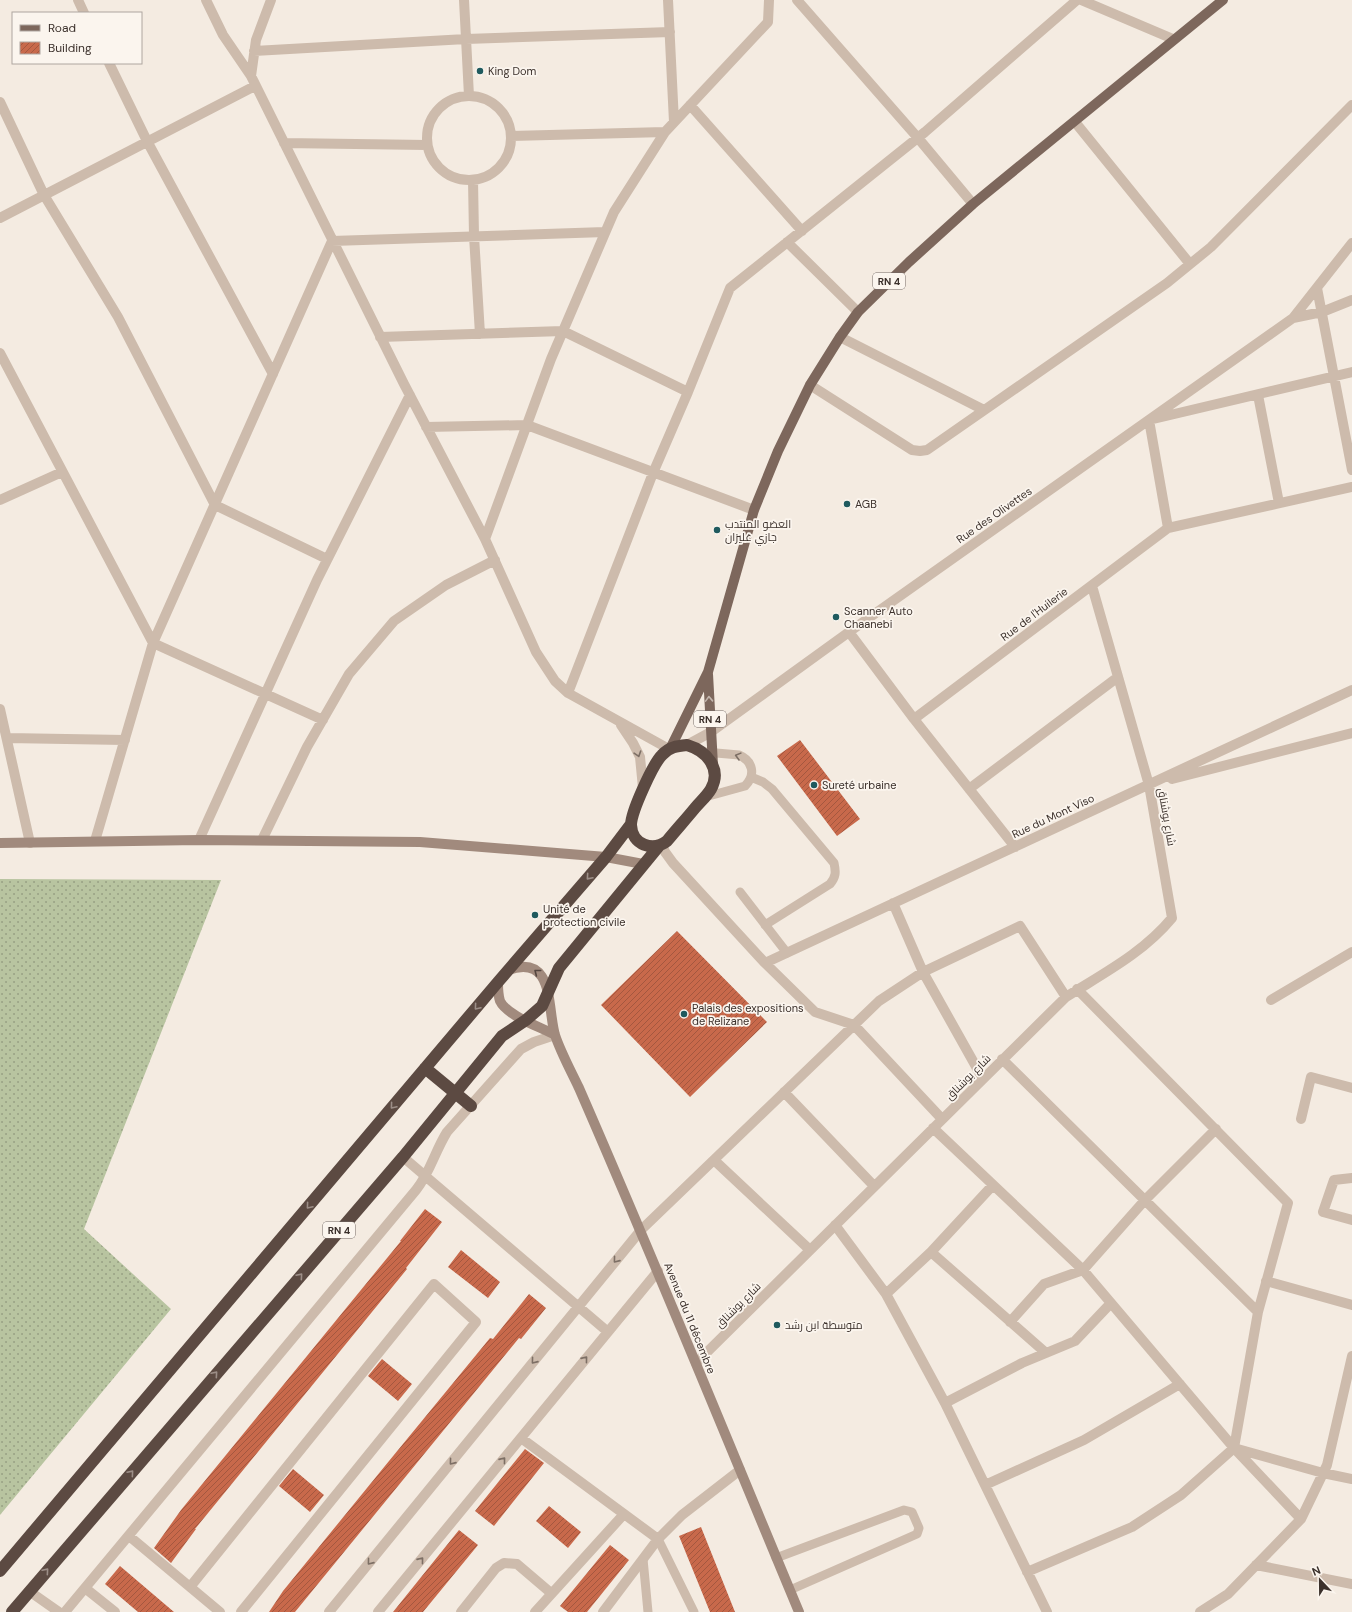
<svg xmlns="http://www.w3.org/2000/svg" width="1352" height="1612" font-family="'DM Sans',Cairo,sans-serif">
  <defs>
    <pattern id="grass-dots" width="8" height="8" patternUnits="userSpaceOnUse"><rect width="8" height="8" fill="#b8c4a0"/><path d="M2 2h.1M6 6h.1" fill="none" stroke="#97a083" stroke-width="1.8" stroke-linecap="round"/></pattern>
    <pattern id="building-hatch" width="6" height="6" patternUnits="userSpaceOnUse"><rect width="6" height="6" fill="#c8694b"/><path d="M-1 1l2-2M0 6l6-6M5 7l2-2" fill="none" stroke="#a4573f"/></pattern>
  </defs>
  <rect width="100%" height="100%" fill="#f4ebe1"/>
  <!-- grass -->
  <path fill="url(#grass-dots)" d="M0,879l221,1 -137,349 87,80 -171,206z"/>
  <!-- building -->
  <path fill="url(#building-hatch)" d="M800,740l60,79 -23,17 -60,-80z
    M677,931l90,91 -77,75 -89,-92z
    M425,1209l17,13 -36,46 1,1 -212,260h1l-25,34 -17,-15 27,-38 220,-269h-1z
    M461,1250l39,32 -12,16 -40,-31z
    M529,1294l17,14 -25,31 -2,-1 -224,274h-26l14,-21 106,-130 101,-123 3,1z
    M382,1359l30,25 -14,17 -30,-25z
    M525,1449l19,14 -50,63 -19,-15z
    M293,1469l31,26 -14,17 -31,-26z
    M549,1506l32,26 -13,16 -32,-27z
    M701,1527l34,85h-25l-31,-76z
    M459,1530l19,15 -55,67h-30z
    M610,1545l19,15 -42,52h-19l-8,-6z
    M120,1566l54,46h-36l-33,-28z"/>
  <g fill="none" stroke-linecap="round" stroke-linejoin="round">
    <!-- lane -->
    <path stroke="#cdbbac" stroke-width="9" d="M751,777l12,5 9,7 62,74c2,9 2,14 -4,21l-65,41
      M705,797l40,-11c11,-11 8,-25 -6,-31l-34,-3
      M740,892l47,61
      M658,1539l36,73
      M776,1558l128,-48 8,2 7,16 -2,6 -127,56
      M643,1559l5,53"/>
    <!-- street -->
    <path stroke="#cdbbac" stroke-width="10" d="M78,0l6,13
      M206,0l17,35 28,41
      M271,0l-15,40 -5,36 153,308 81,155 51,113 19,29 13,12 101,56
      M464,0l5,96
      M668,0l6,122
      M797,0l121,138 55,66
      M1081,0l92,39
      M254,51l212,-12 204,-7
      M109,63l38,78 126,233
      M427 138a42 42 0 1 1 84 0a42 42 0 1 1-84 0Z
      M0,102l44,93 74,122 97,188 112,54
      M690,105l112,126
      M1075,122l115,142
      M511,136l154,-4
      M284,143l143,2
      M473,180l1,56 6,98
      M0,218l255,-132
      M787,242l71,70
      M1317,288l35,182
      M1293,318l29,-6 30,-12
      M380,337l183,-6 125,61
      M840,337l144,73
      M0,353l153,290 170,77
      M1352,372l-203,48 19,108 184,-41
      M810,385l102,65 8,1 7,-1 240,-167 44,-36 141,-142
      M1258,395l21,108
      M426,427l101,-2 227,85
      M0,500l62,-28
      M485,539l66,-180 63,-147 51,-80 103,-110 1,-22
      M849,632l65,87 101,128
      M568,693l85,-220 35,-81 42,-104 195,-156 152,-132
      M0,709l30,134
      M914,719l254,-191
      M621,725l12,18 7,14 3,31
      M7,738l118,2
      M687,745l24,-13 138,-100 444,-314 59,-75
      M1172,779l180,-46
      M969,789l149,-112
      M199,840l118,-260 93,-185
      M262,840l45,-93 42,-73 45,-53 52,-36 49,-25
      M95,841l58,-198 179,-402 273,-9
      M662,844l3,8 8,11 92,100 50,49 39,13 88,94
      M893,903l30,69 60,107
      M765,963l587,-273
      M1271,1000l81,-48
      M1002,1059l256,253
      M784,1092l90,94
      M1301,1119l10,-42 41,11
      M933,1128l150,142 151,178 67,71
      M403,1157l205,175
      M714,1160l96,90
      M1352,1178l-18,2 -11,32 29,8
      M835,1225l51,69 59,109 102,209
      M931,1252l115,101
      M1266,1281l86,24
      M886,1294l45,-42 62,-67
      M1010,1322l34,-38 39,-14 62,-70 71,-71
      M696,1363l370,-366c38,-24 77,-44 106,-79l-23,-133 -57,-199
      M945,1403l77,-40 53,-22 36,-38
      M521,1438l137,101
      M1234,1448l89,25 29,6
      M985,1485l99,-45 96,-56
      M129,1536l91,76
      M1256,1565l96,19
      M1027,1572l105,-45 49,-32 53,-47 24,-136 30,-109 -211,-214
      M190,1587l244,-303 42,38 -235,290
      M85,1588l30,24
      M29,1591l30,21
      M65,1612l351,-422c14,-17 19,-39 31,-58l74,-83 13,-7 21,-7
      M329,1612l312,-382 238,-229 44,-29 97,-46 46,71
      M378,1612l280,-341
      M461,1612l35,-44 8,-5 13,1 34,29
      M535,1612l89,-98
      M603,1612l55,-73 24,-24 58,-45
      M1200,1612l28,-18 73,-75 26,-54 25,-109"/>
    <!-- secondary -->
    <path stroke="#a18a7d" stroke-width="10" d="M0,843l199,-3 221,2 186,15 37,7
      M508,970c47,-17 39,38 47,65 6,18 16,36 24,53 76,174 147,349 220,524
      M498,982c0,6 0,13 2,19 7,15 41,26 55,34"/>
    <!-- primary -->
    <path stroke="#7d675c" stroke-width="10" d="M708,674l5,91
      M670,749l38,-77 46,-162 24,-59 32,-66 30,-48 18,-25 51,-50 64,-58 250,-204"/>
    <!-- highway -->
    <path stroke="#5c4a42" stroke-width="12" d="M687,745c20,6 35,24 24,44 -4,7 -11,13 -16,19 -9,11 -19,22 -28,33 -14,11 -35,4 -36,-16 0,-13 22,-61 31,-70 7,-8 15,-9 25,-10z
      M425,1068l46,38
      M0,1571l498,-589 108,-125 25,-33
      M12,1612l391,-455 99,-121 24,-16 16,-14 17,-38 100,-122"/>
  </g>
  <!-- one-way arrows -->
  <defs><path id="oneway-chevron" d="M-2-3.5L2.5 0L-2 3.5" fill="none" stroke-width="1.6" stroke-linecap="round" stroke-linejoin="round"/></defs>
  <use stroke="#c2b5ac" href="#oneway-chevron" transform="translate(709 699) rotate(-92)"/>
  <g stroke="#7d6f65">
    <use href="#oneway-chevron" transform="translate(638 754) rotate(72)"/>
    <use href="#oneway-chevron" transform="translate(738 756) rotate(-165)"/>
    <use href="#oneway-chevron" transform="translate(616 1260) rotate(129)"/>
    <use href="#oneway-chevron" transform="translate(585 1359) rotate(-51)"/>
    <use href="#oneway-chevron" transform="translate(534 1361) rotate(129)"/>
    <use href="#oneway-chevron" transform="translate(503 1460) rotate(-51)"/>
    <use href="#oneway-chevron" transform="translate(452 1462) rotate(129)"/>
    <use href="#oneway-chevron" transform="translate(421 1560) rotate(-51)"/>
    <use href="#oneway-chevron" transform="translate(370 1562) rotate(129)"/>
  </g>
  <g stroke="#9c8e87">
    <use href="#oneway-chevron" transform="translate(589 877) rotate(131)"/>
    <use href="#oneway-chevron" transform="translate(477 1007) rotate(130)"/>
    <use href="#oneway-chevron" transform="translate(393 1106) rotate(130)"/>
    <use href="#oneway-chevron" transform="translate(309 1206) rotate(130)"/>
    <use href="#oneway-chevron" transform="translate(300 1276) rotate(-49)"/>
    <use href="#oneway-chevron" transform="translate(215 1374) rotate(-49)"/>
    <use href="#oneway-chevron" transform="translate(131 1473) rotate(-49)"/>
    <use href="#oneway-chevron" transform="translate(46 1571) rotate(-49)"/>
  </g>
  <use stroke="#544640" href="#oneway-chevron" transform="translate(537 972) rotate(-142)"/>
  <!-- markers -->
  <g fill="#1f5a5e" stroke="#fbf5ee" stroke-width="1.5">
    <circle cx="480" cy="71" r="4"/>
    <circle cx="847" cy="504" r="4"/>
    <circle cx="717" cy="530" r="4"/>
    <circle cx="836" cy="617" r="4"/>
    <circle cx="814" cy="785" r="4"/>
    <circle cx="535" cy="915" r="4"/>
    <circle cx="684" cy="1014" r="4"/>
    <circle cx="777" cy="1325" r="4"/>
  </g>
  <g text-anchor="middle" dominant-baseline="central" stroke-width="3.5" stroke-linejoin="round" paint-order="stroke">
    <!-- shield labels -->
    <g fill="#fbf5ee" stroke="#756b66" stroke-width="1">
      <rect x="873" y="273" width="32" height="16" rx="3"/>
      <rect x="694" y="711" width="32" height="16" rx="3"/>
      <rect x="323" y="1222" width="32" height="16" rx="3"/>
    </g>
    <g font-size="10" font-weight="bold" fill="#3b302b">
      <text x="889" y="281">RN 4</text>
      <text x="710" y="719">RN 4</text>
      <text x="339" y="1230">RN 4</text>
    </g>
    <!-- poi labels -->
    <g font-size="11" fill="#3b302b" stroke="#fbf5ee" text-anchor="start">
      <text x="488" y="71">King Dom</text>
      <text x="855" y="504">AGB</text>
      <text x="725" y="524">العضو المنتدب<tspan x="725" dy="13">جازي غليزان</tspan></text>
      <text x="844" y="611">Scanner Auto<tspan x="844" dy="13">Chaanebi</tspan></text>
      <text x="822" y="785">Sureté urbaine</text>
      <text x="543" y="909">Unité de<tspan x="543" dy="13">protection civile</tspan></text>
      <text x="692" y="1008">Palais des expositions<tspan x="692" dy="13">de Relizane</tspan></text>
      <text x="785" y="1325">متوسطة ابن رشد</text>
    </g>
    <!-- street labels -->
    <g font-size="11" fill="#3b302b" stroke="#fbf5ee">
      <text transform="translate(994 515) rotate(-35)">Rue des Olivettes</text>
      <text transform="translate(1034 614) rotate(-37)">Rue de l'Huilerie</text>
      <text transform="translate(1053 816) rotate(-25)">Rue du Mont Viso</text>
      <text transform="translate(1167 817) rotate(80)">شارع بوشناق</text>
      <text transform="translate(968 1077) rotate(-45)">شارع بوشناق</text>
      <text transform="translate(738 1305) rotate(-45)">شارع بوشناق</text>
      <text transform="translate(690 1318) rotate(68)">Avenue du 11 décembre</text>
    </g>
  </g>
  <!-- legend -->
  <rect x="12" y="12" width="130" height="52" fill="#fbf5ee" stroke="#aea6a0"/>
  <rect x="20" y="25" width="20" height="6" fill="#7d675c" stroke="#aea6a0"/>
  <text x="48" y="32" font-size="12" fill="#3b302b">Road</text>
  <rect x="20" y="42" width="20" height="12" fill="url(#building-hatch)" stroke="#aea6a0"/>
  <text x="48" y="52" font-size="12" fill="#3b302b">Building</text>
  <!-- north arrow -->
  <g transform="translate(1320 1580) rotate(338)" stroke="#fbf5ee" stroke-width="3" paint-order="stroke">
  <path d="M0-3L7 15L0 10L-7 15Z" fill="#3b302b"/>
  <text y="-6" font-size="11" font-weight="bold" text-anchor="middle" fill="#3b302b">N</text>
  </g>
</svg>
